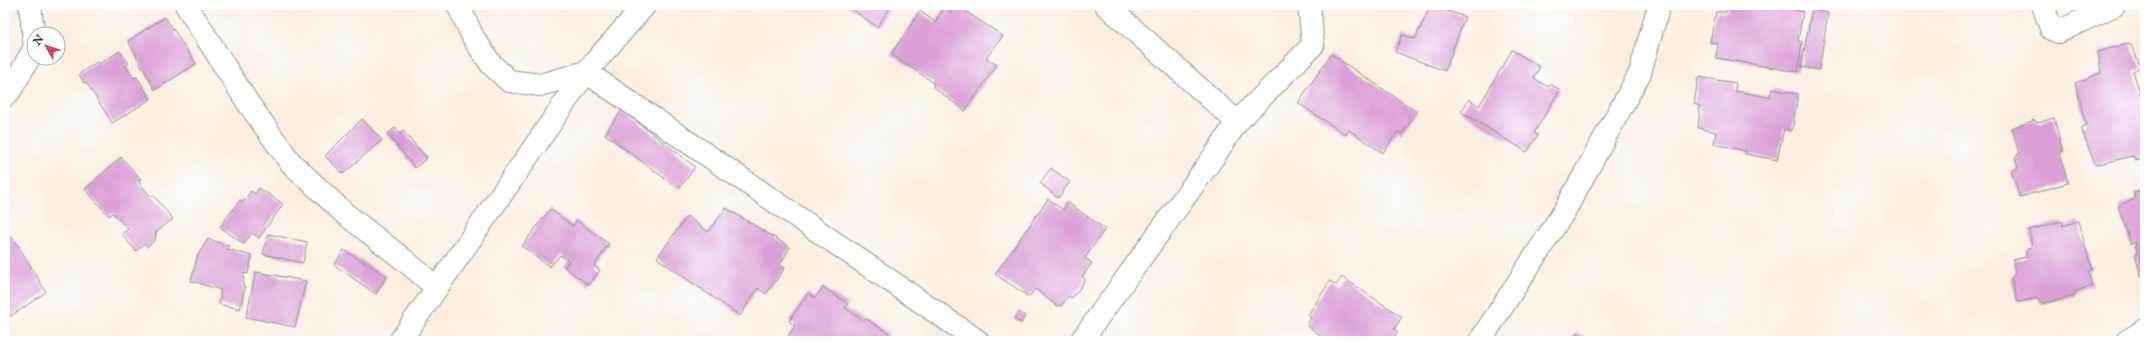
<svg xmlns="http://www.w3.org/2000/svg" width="2150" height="346" font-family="'IM FELL English',serif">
  <rect width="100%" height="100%" fill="#fff"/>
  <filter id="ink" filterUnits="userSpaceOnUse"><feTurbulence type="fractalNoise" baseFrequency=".025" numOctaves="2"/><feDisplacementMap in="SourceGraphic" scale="8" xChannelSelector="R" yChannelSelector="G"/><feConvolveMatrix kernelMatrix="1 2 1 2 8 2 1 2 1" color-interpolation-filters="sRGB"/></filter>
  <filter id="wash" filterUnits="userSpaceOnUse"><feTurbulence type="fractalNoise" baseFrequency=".012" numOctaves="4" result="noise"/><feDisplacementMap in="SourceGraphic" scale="16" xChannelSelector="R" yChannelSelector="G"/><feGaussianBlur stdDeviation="0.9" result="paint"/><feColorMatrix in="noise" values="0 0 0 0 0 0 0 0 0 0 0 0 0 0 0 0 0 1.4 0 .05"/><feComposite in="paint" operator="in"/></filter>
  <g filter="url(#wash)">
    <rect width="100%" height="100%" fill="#faeee1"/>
    <g id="blocks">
      <!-- building -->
      <path fill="#daa0d6" d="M846,5h46l-15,22z
        M956,5l47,31 -17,22 11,7 -32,46 -32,-24 1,-4 -43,-29 29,-43 15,11 9,-14 6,5z
        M1431,5l34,12 -20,54 -50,-19 7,-17 13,4z
        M1728,5h67v5l8,2 -5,29 4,1 -4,30 -82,-14 2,-14 -8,-2 6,-30h10z
        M1812,9l16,4 -9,57 -18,-3z
        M165,17l31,47 -41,26 -27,-49z
        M2130,43l11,24 -8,4 12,38v49l-9,3 -3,-5 -38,9 -14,-38 5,-2 -11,-42 26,-10 -3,-21z
        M1512,50l28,17 -6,11 14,9 2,-3 10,6 -26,43 4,2 -11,17 -66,-40 8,-13 10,7z
        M120,51l9,13 -3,2 8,12 3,-1 14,22 -39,24 -26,-41 -2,1 -5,-9 18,-12 2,2z
        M1331,54l86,58 -15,22 -4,-3 -15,22 -34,-23 -3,5 -48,-32z
        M1698,77l38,6 -1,8 35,6 2,-8 26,5 -6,37 -8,-2 -7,31 -31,-6v-3l-32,-7 2,-12 -18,-4 2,-22 -6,-2z
        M622,110l73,57 -16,22 -74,-55z
        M2054,118l9,34h-4l9,31 -48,14 -9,-26 7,-3 -3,-11 4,-3 -7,-26 23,-8 2,3z
        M362,119l20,21 -39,34 -18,-18z
        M395,128l5,6 3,-3 24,27 -12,10 -28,-34z
        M121,157l20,22 -3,2 13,16 2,-2 20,24 -17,13 -1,8 -8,7 -2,-4 -9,8 -14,-17 6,-5 -15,-16 -4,3 -24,-27z
        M1051,168l19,14 -12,16 -18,-15z
        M259,188l24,16 -24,34 -7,-5 -8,11 -24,-17 20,-27 3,2 8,-11 4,3z
        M2145,189v87l-4,1 -6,-22 2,-2 -2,-11 -4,2 -13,-38 17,-7 -1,-7z
        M1048,199l15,11 4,-8 38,27 -20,29 7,5 -10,14 3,2 -5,9 -8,10 -4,-2 -6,9 -5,1 -22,-17 -6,8 -34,-23z
        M726,208l64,39 -10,18 5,3 -19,26 -8,-6 -18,28 -83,-58 30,-42 21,16z
        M550,209l23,17 3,-6 33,24 -15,22 6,4 -11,15 -25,-18 5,-6 -9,-6 -10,12 -28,-21z
        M2062,221l1,5 15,-5 14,48 -4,2 4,15 -17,5v5l-34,8 -3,-6 -20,4 -7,-24 4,-4 -2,-14 13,-3v-7l6,-4 -3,-16z
        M6,232l10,10 30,50 -35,24 -4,-6 -2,1z
        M268,234l39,8 -4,21 -40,-9z
        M208,239l21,7 -2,3 25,7 -4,18 -4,-1 -1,13 2,1 -5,22 -21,-5 2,-14 -30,-9 7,-26z
        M344,250l43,26 -11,18 -42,-29z
        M256,272l50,9 -11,46 -49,-10z
        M1342,277l60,40 -8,12 4,3 -6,9h-65l-20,-16 4,-7 -3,-3 22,-34 6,4z
        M823,287l25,17 -3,4 19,13 2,-2 23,14 -5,8h-89l-7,-5 7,-10 -6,-5 19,-28 7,5z
        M1019,312l6,4 -4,7 -7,-4z
        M1577,332l12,9h-19z"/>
    </g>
  </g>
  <g filter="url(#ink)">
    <use href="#blocks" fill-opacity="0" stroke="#8c968a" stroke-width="1"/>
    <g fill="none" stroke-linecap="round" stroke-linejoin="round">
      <defs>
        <path id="minor" d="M30,5l4,35
          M186,5l62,98 43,60 53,50 64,50 29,25
          M458,5l15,32 18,27 18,17 31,4 46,-13 392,269
          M1106,5l131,117 76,-77 -4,-40
          M2043,5l8,24 7,3 57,-27
          M5,96l5,-5 24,-42
          M400,341l186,-269 59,-67
          M1081,341l134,-186 22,-33
          M1480,341l85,-131 75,-137 19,-68
          M2127,341l18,-11"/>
      </defs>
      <!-- minor casing -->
      <use href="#minor" stroke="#8c968a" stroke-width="24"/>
      <!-- minor -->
      <use href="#minor" stroke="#fff" stroke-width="22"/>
    </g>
  </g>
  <!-- margin -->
  <rect width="2150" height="346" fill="none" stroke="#fff" stroke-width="20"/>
  <!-- north arrow -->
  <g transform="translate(46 46) rotate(309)"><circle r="19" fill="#ffffff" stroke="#a5b1ae"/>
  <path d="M0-3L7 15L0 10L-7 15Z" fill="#d1495b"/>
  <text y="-6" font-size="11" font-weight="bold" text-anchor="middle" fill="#1f3d34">N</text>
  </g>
</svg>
